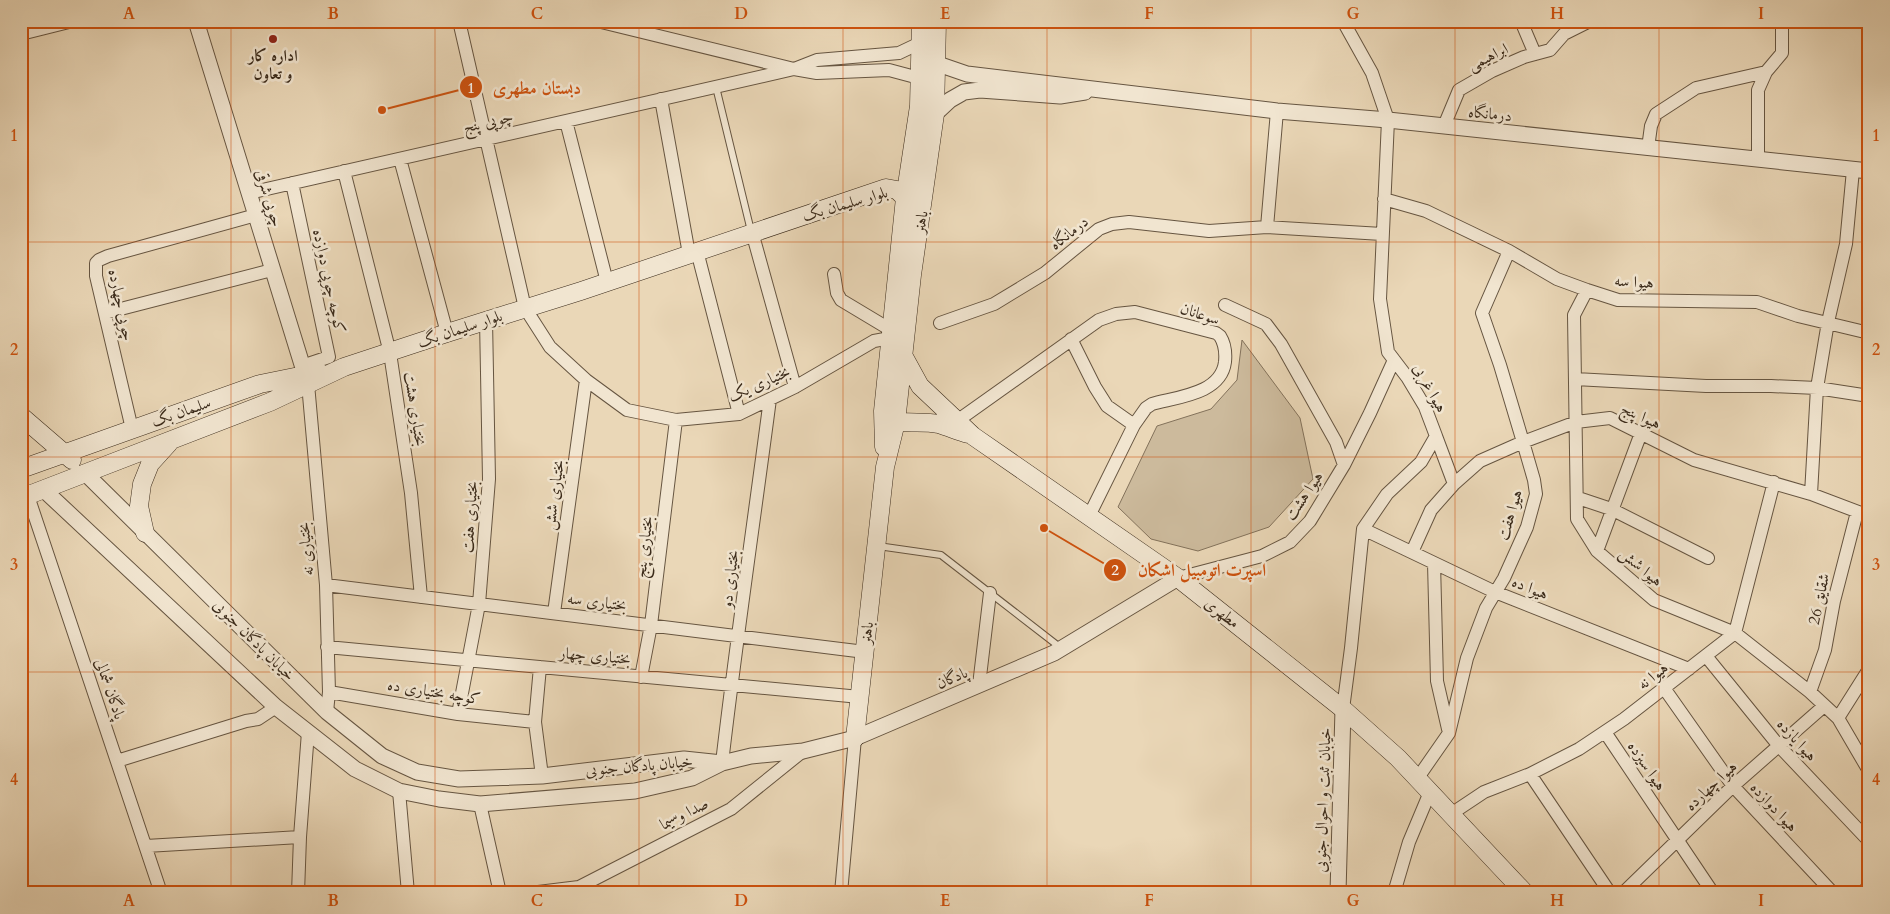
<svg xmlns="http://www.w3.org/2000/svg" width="1890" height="914" font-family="Cardo,Amiri,serif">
  <rect width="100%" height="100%" fill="#ead7b7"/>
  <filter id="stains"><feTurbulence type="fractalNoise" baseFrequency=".004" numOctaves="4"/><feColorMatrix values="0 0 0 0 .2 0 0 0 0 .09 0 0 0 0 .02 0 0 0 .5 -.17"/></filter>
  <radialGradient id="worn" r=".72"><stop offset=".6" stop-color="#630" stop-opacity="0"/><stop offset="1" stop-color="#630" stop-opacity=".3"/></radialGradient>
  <!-- green -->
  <path fill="#ccba9c" stroke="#83725b" d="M1242,340l58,78 13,61 -44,48 -71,24 -47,-12 -33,-32 39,-81 54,-17 26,-29z"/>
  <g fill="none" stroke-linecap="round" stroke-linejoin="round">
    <defs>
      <path id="service" d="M716,87l35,144
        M878,546l63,9 120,93"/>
      <path id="minor" d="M459,21l66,287 25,39 36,33 41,30 49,10 63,-6 56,-27 79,-46 16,-3
        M597,21l197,48 23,4 72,-3 30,8
        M1343,21l29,52 16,47 -8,179 8,53 19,25 18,30 11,29 -15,26 -34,32 -24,35 -12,119 -8,61
        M1521,21l14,33
        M21,34l52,-13
        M661,99l28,155
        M566,121l41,161
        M1444,126l15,-36 33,-19 32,-14 26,-7 14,-16 26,-13
        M1648,148l3,-22 5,-12 40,-26 70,-16
        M400,159l47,174
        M1758,160v-70l8,-18 16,-19v-32
        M344,171l46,182 21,140 10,104
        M292,183l37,174 -27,9
        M249,193l545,-124 23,-9 82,-7 21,-10
        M1384,199l42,12 83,40 48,28 30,11 31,10 139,2 41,14 71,17
        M1267,227l10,-116
        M752,232l43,155
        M697,251l42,163
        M834,274l3,19 4,7 50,30
        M1587,290l-13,25 3,204 20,32 57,49 81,33 75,59 28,26 31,53
        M1225,305l41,19 15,20 55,98 8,23
        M105,313l167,-43
        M940,323l54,-19 51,-31 54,-44 13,-5 17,-2 80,9 58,-4 115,7
        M1071,339l24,48 12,19 27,19
        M1575,379l131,7h65l46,2 52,8
        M308,384l18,201 3,107 -2,20
        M957,421l142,-101 17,-6 19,-2 81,21 4,3c5,8 6,16 5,26 -4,32 -48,35 -73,42l-6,4 -12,17 -45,91
        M132,429l-36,-153v-13l3,-3 9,-4 148,-41
        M1436,436l18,48
        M1811,494l6,-106 11,-66 18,-78 7,-74
        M28,496l133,397
        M1578,498l33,11 97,49
        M1363,529l132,63 194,77
        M1597,551l44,-118
        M1412,552l19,-42 23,-26 26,-23 43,-19 53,-20 34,-4 84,42 117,34 58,22
        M1434,563l3,118 11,48
        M1178,578l84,-22 28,-14 20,-21 34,-56 26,-52 24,-53
        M326,585l539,67
        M554,613l32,-233
        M327,647l533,50
        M1706,656l73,90 90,95
        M540,667l-5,55 7,54
        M641,677l10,-52 25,-205
        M979,685l11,-92
        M1664,688l69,98 100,107
        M329,692l129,22 77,8
        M1810,692l15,-42 9,-49 23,-89
        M458,714l21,-110 10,-125 -3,-159
        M1838,718l31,-49
        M1605,732l108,161
        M117,761l129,-40 12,-2 18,-12
        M722,763c14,-121 32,-242 48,-364
        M1530,774l80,119
        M1417,779l32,-46 18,-75 19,-50 18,-30 23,-51 9,-33 -2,-14 -11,-38 -23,-77 -18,-52 27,-62
        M399,791l9,102
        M480,804l20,89
        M1451,814l33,-22 46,-18 49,-25 45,-30 111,-86 39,-151
        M146,846l154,-9
        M298,893l2,-56 8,-105
        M530,893l49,-6
        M571,893l8,-6 152,-78 72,-58
        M841,893l14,-155
        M1394,893l15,-51 21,-50
        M1623,893l110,-107 91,-80"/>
      <path id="tertiary" d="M196,21l112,363
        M935,63l32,11 310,37 111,9 481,51
        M935,114l15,-14 14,-8 16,-2 80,6 25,-4
        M85,473l242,239 55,44 35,16 42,7 83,-3 142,-17 38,4
        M44,490l232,217 79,62 44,22 40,8 41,5 155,-13 57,-13 30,-15 29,-7 52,-5 52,-13 199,-85 124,-75
        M1338,893l5,-184"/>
      <path id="secondary" d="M903,355l17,31 53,50 205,142 165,131 55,49 127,135
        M21,416l51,44
        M887,417c14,9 34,3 51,7 10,3 20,7 30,10
        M884,447l-1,-36 22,-213 14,-92 2,-85
        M21,469l239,-85 59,-12
        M21,498l249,-96 74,-35 103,-34 134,-42 305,-103 11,2 8,8
        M145,533l-6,-27 3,-22 8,-20 19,-21
        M855,738l30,-271 11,-45 16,-147 23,-161 2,-93
        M1867,893l2,-4"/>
    </defs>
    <!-- service casing -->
    <use href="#service" stroke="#665541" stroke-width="8"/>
    <!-- minor casing -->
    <use href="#minor" stroke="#665541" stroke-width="14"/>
    <!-- tertiary casing -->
    <use href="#tertiary" stroke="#665541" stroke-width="17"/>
    <!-- secondary casing -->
    <use href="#secondary" stroke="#3a2a1a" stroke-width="19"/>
    <!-- service -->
    <use href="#service" stroke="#f1e5d0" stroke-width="6"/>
    <!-- minor -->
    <use href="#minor" stroke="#f1e5d0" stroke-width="12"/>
    <!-- tertiary -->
    <use href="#tertiary" stroke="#f1e5d0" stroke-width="15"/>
    <!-- secondary -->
    <use href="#secondary" stroke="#f1e5d0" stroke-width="18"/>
  </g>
  <!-- grid -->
  <path fill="none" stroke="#ce520e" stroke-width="1" stroke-opacity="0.55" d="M231,21v872M435,21v872M639,21v872M843,21v872M1047,21v872M1251,21v872M1455,21v872M1659,21v872M21,242h1848M21,457h1848M21,672h1848"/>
  <!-- markers -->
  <circle fill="#8f2418" stroke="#f1e5d0" stroke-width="2" cx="273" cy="39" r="5"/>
  <g text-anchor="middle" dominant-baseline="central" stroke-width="5" stroke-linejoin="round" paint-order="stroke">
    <!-- poi labels -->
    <g font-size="16" font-weight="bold" fill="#3a2a1a" stroke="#f1e5d0">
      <text x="273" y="56">اداره کار<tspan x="273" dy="18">و تعاون</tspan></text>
    </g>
    <!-- street labels -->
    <g font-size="16" fill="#3a2a1a" stroke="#f1e5d0">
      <text transform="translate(1488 57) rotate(-26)">ابراهیمی</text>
      <text transform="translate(1490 114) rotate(6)">درمانگاه</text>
      <text transform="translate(488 122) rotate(-13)">چوپی پنج</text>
      <text transform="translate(269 198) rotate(73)">چوپی شرقی</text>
      <text transform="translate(845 204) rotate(-16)">بلوار سلیمان بگ</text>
      <text transform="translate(921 222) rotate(-81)">باهنر</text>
      <text transform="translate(1069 233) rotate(-38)">درمانگاه</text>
      <text transform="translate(329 281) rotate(78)">کوچه چوپی دوازده</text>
      <text transform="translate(1634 282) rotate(4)">هیوا سه</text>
      <text transform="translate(121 305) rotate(78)">چوپی چهارده</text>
      <text transform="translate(1200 314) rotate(18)">سوعانان</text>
      <text transform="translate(460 329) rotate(-18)">بلوار سلیمان بگ</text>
      <text transform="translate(759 384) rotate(-24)">بختیاری یک</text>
      <text transform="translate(1430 388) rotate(61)">هیوا غربی</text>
      <text transform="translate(415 409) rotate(81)">بختیاری هشت</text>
      <text transform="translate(181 412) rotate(-19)">سلیمان بگ</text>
      <text transform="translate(1641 416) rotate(25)">هیوا پنج</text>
      <text transform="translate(554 495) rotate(-82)">بختیاری شش</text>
      <text transform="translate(1304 496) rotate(-56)">هیوا هشت</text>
      <text transform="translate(1510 515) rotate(-73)">هیوا هفت</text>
      <text transform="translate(470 517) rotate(-86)">بختیاری هفت</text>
      <text transform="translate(644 547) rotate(-83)">بختیاری پنج</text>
      <text transform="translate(306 549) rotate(-95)">بختیاری نه</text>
      <text transform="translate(1641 567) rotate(40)">هیوا شش</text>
      <text transform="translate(730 579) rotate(-83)">بختیاری دو</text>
      <text transform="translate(1530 588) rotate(22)">هیوا ده</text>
      <text transform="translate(1819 599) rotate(-78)">شقایق 26</text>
      <text transform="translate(597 602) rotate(7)">بختیاری سه</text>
      <text transform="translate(1222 613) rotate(38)">مطهری</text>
      <text transform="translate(867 633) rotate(-84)">باهنر</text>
      <text transform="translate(254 640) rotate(45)">خیابان پادگان جنوبی</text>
      <text transform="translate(595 656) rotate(5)">بختیاری چهار</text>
      <text transform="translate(1653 676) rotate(-38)">هیوا نه</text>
      <text transform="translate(952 678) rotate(-23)">پادگان</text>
      <text transform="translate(110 689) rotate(71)">پادگان شمالی</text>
      <text transform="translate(434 692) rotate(9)">کوچه بختیاری ده</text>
      <text transform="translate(1797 740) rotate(48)">هیوا یازده</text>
      <text transform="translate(639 766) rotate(-5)">خیابان پادگان جنوبی</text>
      <text transform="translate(1647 766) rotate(56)">هیوا سیزده</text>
      <text transform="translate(1711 786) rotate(-43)">هیوا چهارده</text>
      <text transform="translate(1323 800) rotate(-88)">خیابان ثبت و احوال جنوبی</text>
      <text transform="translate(1774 807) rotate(47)">هیوا دوازده</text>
      <text transform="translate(684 814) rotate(-27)">صدا وسیما</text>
    </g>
  </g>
  <!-- callouts -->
  <path fill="none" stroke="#ce520e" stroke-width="2" d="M382 110L471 87M1044 528L1115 570"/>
  <g fill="#ce520e" stroke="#f1e5d0" stroke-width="2">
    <circle cx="382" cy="110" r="5"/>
    <circle cx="1044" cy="528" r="5"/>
    <circle cx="471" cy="87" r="12"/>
    <circle cx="1115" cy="570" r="12"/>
  </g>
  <g font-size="15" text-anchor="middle" font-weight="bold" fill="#fff">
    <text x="471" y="93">1</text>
    <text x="1115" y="575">2</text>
  </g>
  <g font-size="18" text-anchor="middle" font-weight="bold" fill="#ce520e" stroke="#f1e5d0" stroke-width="5" stroke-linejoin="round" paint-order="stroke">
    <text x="537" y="94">دبستان مطهری</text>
    <text x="1202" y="576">اسپرت اتومبیل اشکان</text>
  </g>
  <!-- margin -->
  <rect width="1890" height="914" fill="none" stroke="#ead7b7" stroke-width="55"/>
  <rect x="28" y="28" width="1834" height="858" fill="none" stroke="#ce520e" stroke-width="2"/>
  <g font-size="16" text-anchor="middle" font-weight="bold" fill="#ce520e">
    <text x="129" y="19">A</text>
    <text x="333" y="19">B</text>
    <text x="537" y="19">C</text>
    <text x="741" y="19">D</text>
    <text x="945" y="19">E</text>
    <text x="1149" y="19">F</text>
    <text x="1353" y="19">G</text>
    <text x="1557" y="19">H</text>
    <text x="1761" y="19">I</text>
    <text x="14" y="141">1</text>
    <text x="1876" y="141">1</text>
    <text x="14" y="355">2</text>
    <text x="1876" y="355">2</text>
    <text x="14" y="570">3</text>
    <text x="1876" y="570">3</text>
    <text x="14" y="785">4</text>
    <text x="1876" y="785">4</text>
    <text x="129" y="906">A</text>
    <text x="333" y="906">B</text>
    <text x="537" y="906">C</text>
    <text x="741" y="906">D</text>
    <text x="945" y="906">E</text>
    <text x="1149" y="906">F</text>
    <text x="1353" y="906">G</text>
    <text x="1557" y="906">H</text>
    <text x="1761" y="906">I</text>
  </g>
  <rect width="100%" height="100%" filter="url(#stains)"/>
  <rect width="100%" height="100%" fill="url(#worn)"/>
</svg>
